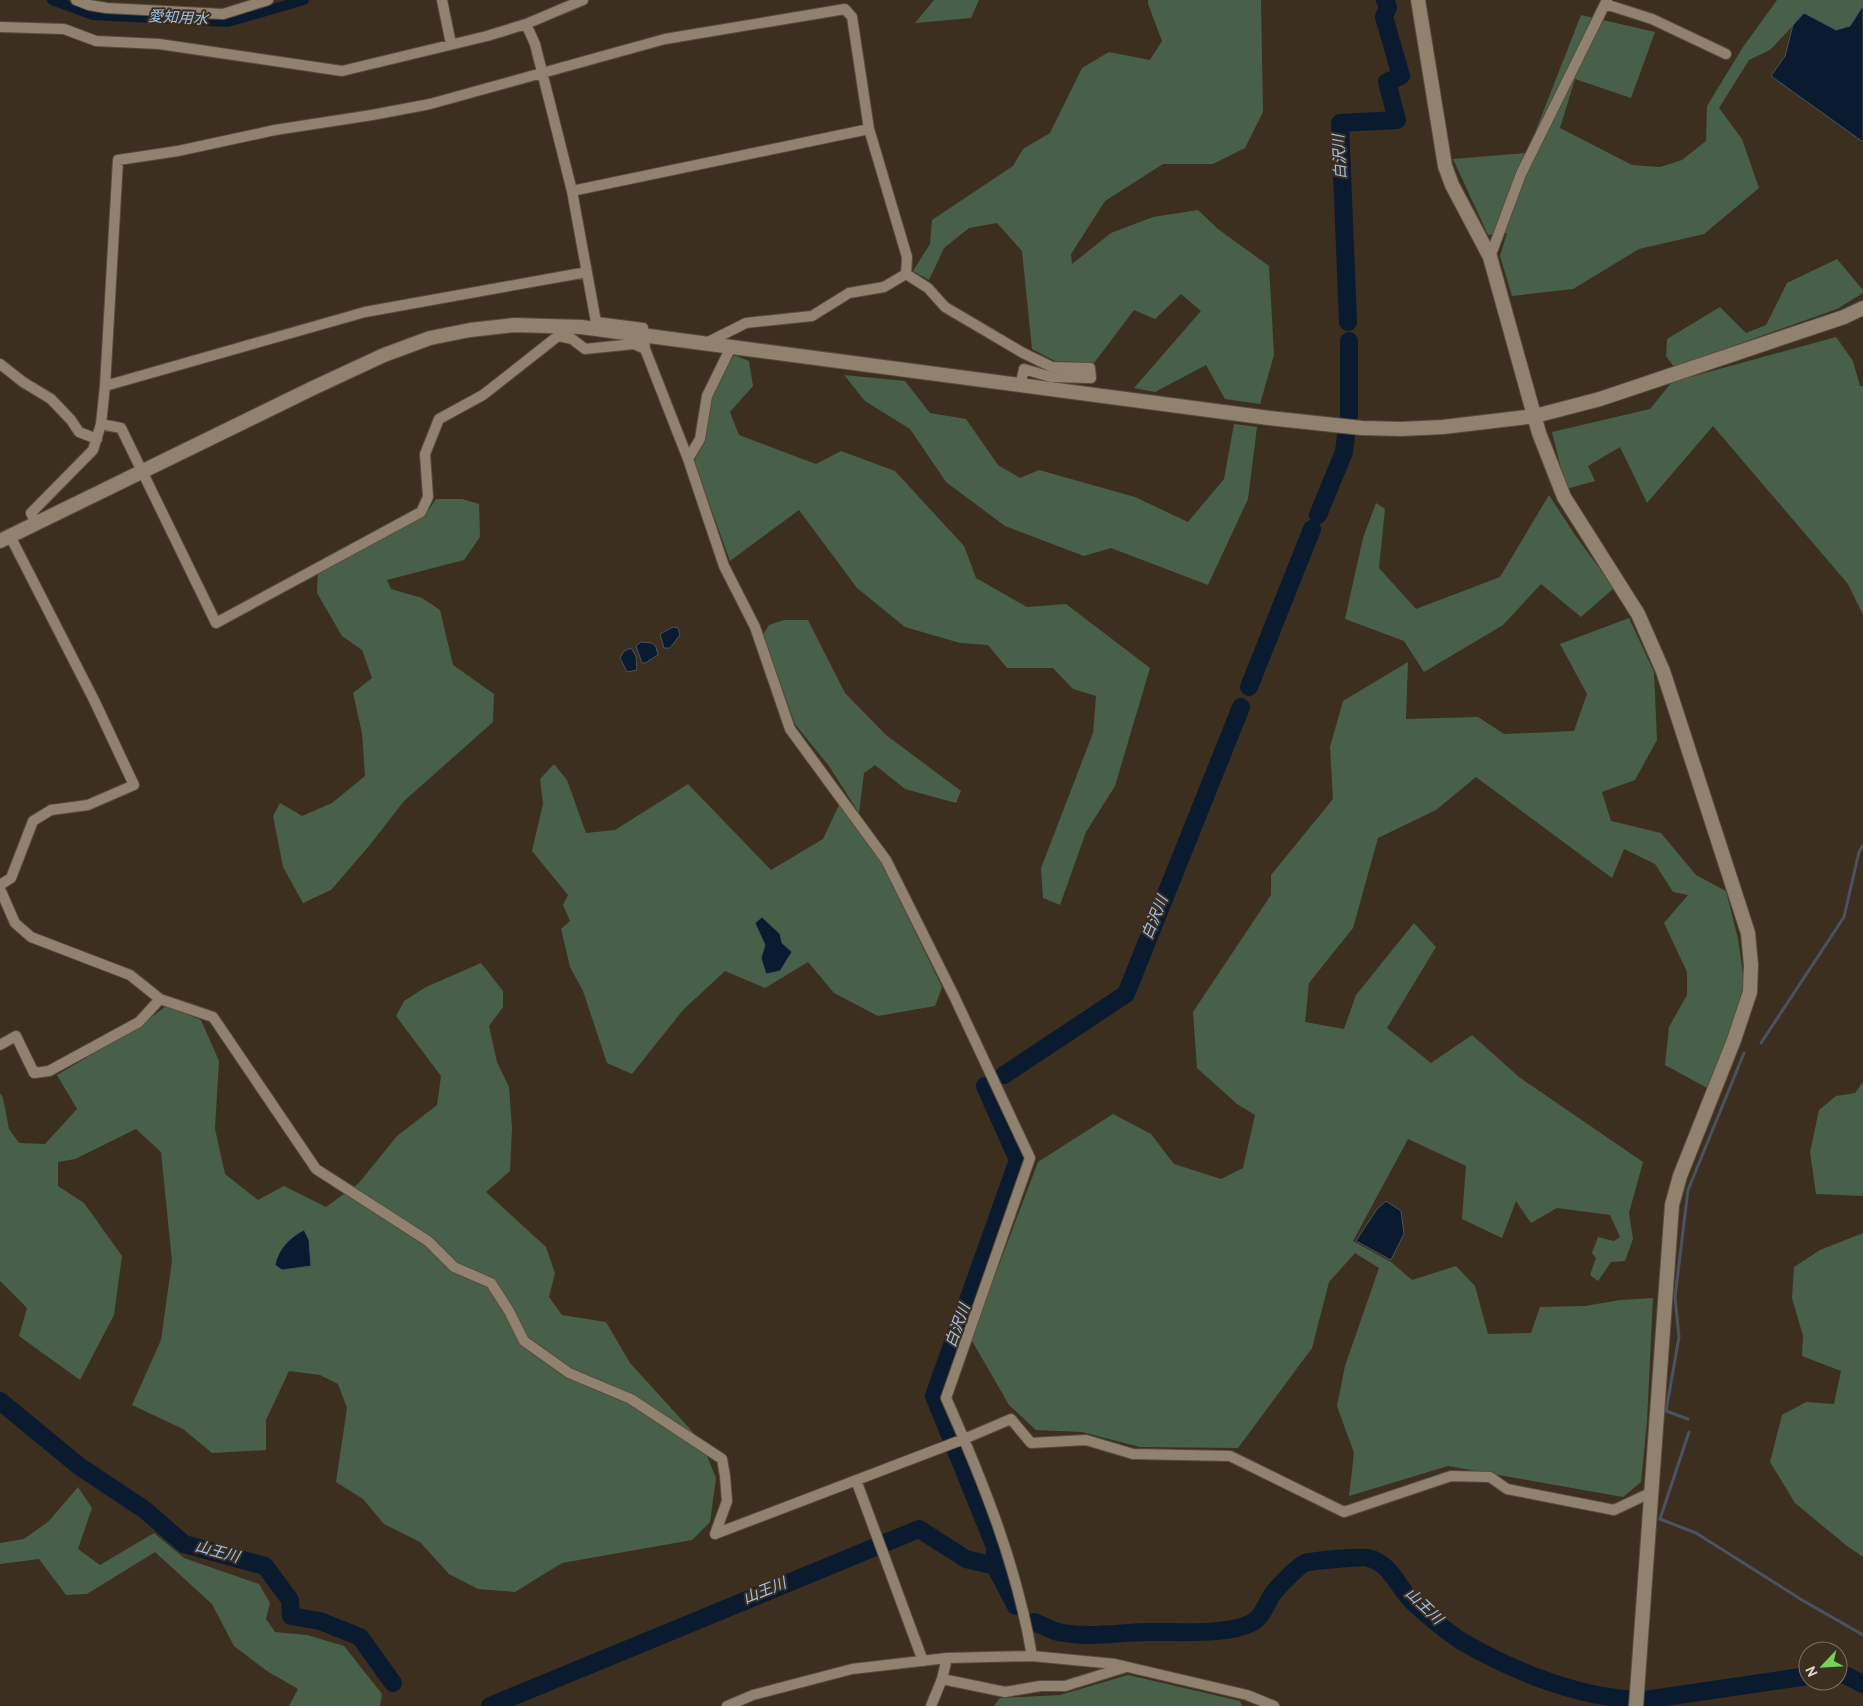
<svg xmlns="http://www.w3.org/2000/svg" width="1863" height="1706" font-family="Overpass,'Noto Sans JP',sans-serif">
  <rect width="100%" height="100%" fill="#3c2f1f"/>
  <!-- forest -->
  <path fill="#486049" d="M934,0h45l-8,18 -56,5z
    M1148,0h113l2,112 -18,36 -32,16h-50l-58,37 -34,53 1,10 39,-31 42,-16 45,-7 20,19 51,37 5,89 -14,49 -35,-5 -19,-34 -51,27 -21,-4 67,-77 -20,-17 -26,25 -21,-9 -40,53 -39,-2 -23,-12 -10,-98 -25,-28 -28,5 -25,20 -15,32 -16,-9 17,-27 2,-24 81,-54 10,-17 27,-16 32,-65 27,-16 41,8 12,-19 -14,-37z
    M1777,0h86v6l-13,20 -14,4 -32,-16 -34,36 -21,10 -30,48 23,31 17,49 -55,46 -65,15 -66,40 -61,7 -12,-40 7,-23 -19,2 -35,-76 74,-6 54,-138 74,17 -24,66 -56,-19 -15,49 72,37 28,2 22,-7 24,-19 1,-35 36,-59z
    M1837,259l26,31v3l-26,16 -163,58 -8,-11 1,-17 53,-32 26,26 20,-8 21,-42z
    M1836,337l17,24 7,25h3v229l-15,-31 -135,-158 -66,77 -27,-56 -32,19 7,15 -29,8 -14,-57 98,-23 22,-27z
    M734,355l15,6 4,25 -23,26 9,23 77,29 25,-13 54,20 69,75 12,32 51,29 39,-3 84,64 -35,118 -29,46 -26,73 -17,-7 -2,-30 52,-135 3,-37 -23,-7 -20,-21h-46l-19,-23 -28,-2 -55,-16 -48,-39 -58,-78 -69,51 -36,-100 12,-21 4,-42z
    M844,375l61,6 25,32 36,6 32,46 22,13 19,-8 96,27 53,25 36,-43 10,-55 23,3 -9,72 -40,86 -97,-37 -27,8 -79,-30 -59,-44 -36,-53 -45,-28z
    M1549,495l26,40 39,53 -33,29 -40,-33 -38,41 -79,47 -20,-31 -59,-22 18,-81 13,-35 9,6 -6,59 37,41 84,-32z
    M436,499h26l17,5 1,33 -16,23 -77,20 4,9 31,9 18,12 13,55 41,29 -1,28 -89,79 -35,45 -38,44 -28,13 -20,-36 -10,-51 7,-13 22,13 30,-13 33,-27 -3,-43 -9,-40 19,-15 -10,-28 -20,-14 -25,-43 1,-23 107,-55z
    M1629,618l25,54 3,68 -22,40 -33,12 9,29 50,12 35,42 30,16 12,48 6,43 -10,39 -25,68 -44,-24 4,-38 18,-32v-23l-23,-49 24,-28 -15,-3 -18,-28 -31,-15 -12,29 -136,-101 -40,33 -58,28 -25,90 -44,55 -4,39 39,7 12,-34 58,-72 22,24 -49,81 44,35 41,-28 47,42 124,85 -14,51 4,26 -8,22 -14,1 -13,19 -8,-6 6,-17 -4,-5 6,-16 16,4 6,-4 -10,-22 -53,-7 -26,15 -15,-22 -14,37 -40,-19 4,-53 -58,-27 -55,102 38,21 21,18 44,-14 19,20 13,48 43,-1 9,-26 45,-1 35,-6 33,-2 -6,123 -6,61 -18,15 -175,-31 -99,30 5,-43 -17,-47 8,-40 34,-98 -24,-15 -26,29 -17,66 -74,100 -98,-1 -58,-15 -46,-2 -27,-25 -38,-66 67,-177 75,-48 38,20 23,30 47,15 22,-11 12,-53 -18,-11 -40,-36 -4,-56 78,-117v-20l62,-76 -3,-52 13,-46 65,-39 -2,57 72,-2 26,17 70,-3 13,-37 -27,-50z
    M784,620h24l37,73 41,42 75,56 -5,12 -51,-14 -30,-24 -11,8 -5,40 -30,-47 -34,-42 -32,-89 6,-10z
    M554,764l13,16 19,53 29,-3 73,-46 83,86 52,-31 16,-34 40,52 63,130 -7,19 -57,10 -44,-23 -26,-31 -43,26 -40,-17 -42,39 -51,64 -25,-11 -24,-72 -13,-24 -9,-38 9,-8 -7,-16 5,-10 -36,-44 11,-47 -3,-25z
    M481,963l22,28v16l-14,19 8,36 12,25 3,41 -2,43 -24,21 60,55 9,26 -6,24 13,18 44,7 24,41 71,78 15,37 -6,44 -18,18 -130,23 -47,29 -37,-3 -29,-15 -29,-32 -36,-18 -21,-25 -27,-17 11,-74 -9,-24 -18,-9 -31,-4 -23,49v30l-54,3 -29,-24 -51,-24 29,-65 11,-79 -11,-109 -25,-23 -61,30 -17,3v24l26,17 38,53 -8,59 -34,65 -61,-44 8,-28 -27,-27v-188l3,5 6,31 10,14 26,1 32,-35 -20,-34 83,-49 26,-20 35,14 18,41 -4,68 10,45 33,26 26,-14 42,21 33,-24 38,-47 40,-31 4,-29 -45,-60 8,-15 22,-14z
    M1863,1082v114l-47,-2 -6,-42 9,-42 17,-14 19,-3z
    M1863,1233v324l-16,-11 -52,-43 -25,-41 12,-47 24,-13 28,2 7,-33 -39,-15 1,-20 -11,-38 2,-31 26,-17z
    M78,1487l14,21 -14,41 22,16 54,-32 30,25 75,26 11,19 -4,16 9,13 32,3 37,11 38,48 -2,12h-91l9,-17 -31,-18 -33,-25 -22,-42 -57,-52 -68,42 -21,1 -27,-36 -39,5v-21l24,-4 25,-18z
    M1128,1675l112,26 2,5h-248l6,-8 60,-3z"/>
  <!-- water -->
  <path fill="#0a1b30" stroke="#4a535f" d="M1863,6v136l-92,-66 14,-20 8,-31 11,-12 32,17 14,-4z
    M673,627l5,1 2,7 -10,13h-6l-4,-14z
    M641,642l11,1 4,4 2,8 -13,8h-3l-6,-17z
    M631,648l5,8 1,14 -10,2 -7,-14 4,-7z
    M762,917l18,17 2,9 10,9 -12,19 -14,3 -5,-16 4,-13 -10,-22z
    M1386,1201l15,10 3,23 -13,26 -35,-19 21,-32z
    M304,1230l5,10 2,26 -29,4 -7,-5c3,-16 15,-28 29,-35z"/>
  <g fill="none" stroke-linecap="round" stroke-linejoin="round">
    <!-- stream -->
    <path stroke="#4a535f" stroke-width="3" d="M1761,1043l83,-126 15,-65 4,-7
      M1688,1419l-22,-8 13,-74 -4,-40 13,-107 56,-137
      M1689,1432l-29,87 36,14 106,67 61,35"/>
    <!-- canal -->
    <path stroke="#0a1b30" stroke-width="10" d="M52,0l41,15 135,7 76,-22"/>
    <!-- river -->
    <path stroke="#0a1b30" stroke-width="18" d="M1348,322l-8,-199 57,-3 -10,-38 14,-6 -17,-59 4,-10 -3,-7
      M1349,416v-75
      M1318,515l26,-63 2,-16
      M1249,687l63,-158
      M1004,1075l122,-81 115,-287
      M985,1086l33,74 -84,236 61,151v19l21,40
      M0,1401l79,65 66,44 39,34 81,22 25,34 1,16 29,5 40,16 33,46
      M1034,1622c8,3 16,8 24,10 29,6 58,1 87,0 28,-1 88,5 111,-12 8,-6 12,-21 18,-28 6,-7 24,-26 31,-29 5,-2 58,-7 63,-5 23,5 30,30 45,44 14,13 34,30 50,40 52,30 121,58 182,58l163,-24
      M1838,1675h7l18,9
      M490,1706l429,-177 47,30 29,7"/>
    <defs>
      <path id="street" d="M76,0l13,5 18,3 116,6 45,-14
        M442,0l9,44
        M1605,4l47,15 74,35
        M526,24l9,20 37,147 24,131 47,6 2,21 43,110 36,107 31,61 35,102 96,131 68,136 76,162 -84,240c37,83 71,168 86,258
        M0,27l64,2 32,12 63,3 183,27 145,-35 39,-12 57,-24
        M572,191l297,-62
        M1490,257l31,-83 86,-174
        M906,274l22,14 17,19 78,46 29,14 38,1 1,10 -40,-1 -27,-8 -4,17
        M706,343l40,-20 66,-7 37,-23 35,-6 22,-13
        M0,364l23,18 28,17 20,21 8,12 18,7
        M105,386l260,-74 222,-40
        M101,424l20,4 95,195 205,-111 7,-15 -3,-43 14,-35 44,-24 75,-59 14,3 13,10 49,-5 11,5
        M688,459l12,-20 7,-43 24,-49
        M36,523l-5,-10 62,-63 8,-26 4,-38 13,-226 60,-9 97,-21 97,-15 58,-11 235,-65 180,-30 7,8 17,112 38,128 -1,17
        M0,885l11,-7 22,-57 18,-11 37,-5 46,-20 -40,-85 -84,-164
        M0,889l15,34 16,14 99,38 30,24 53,18 103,152 112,72 26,26 37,16 18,28 15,30 45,32 62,26 91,60 3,17 2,25 -12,33
        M0,1045l16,-9 18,37 15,-2 90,-49 21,-23
        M856,1480l67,181
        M715,1534l249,-95 47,-20 20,24 55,-3 47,14 97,2 114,56 107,-36 39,1 17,12 107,21 36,-17
        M947,1658l85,-2 83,8 132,31 27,11
        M727,1706l26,-11 99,-26 95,-11 -5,21 63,13 35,-6h25l61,-19
        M931,1706l11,-27"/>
      <path id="secondary" d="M1418,0l27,166 7,19 38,72 49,176 25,64 74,117 25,57 85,262 3,32 -1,27 -16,48 -54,136 -8,29 -36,501
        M0,541l313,-153 71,-33 46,-17 40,-8 44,-5 67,2 688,91 93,10 39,1 42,-2 92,-11 65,-17 244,-82 19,-9"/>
    </defs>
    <!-- street casing -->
    <use href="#street" stroke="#574c3f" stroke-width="12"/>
    <!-- secondary casing -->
    <use href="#secondary" stroke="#574c3f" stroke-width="16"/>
    <!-- street -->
    <use href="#street" stroke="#918270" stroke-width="10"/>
    <!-- secondary -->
    <use href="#secondary" stroke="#918270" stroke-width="14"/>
  </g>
  <g text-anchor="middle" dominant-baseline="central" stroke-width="4" stroke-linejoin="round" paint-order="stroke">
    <!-- water labels -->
    <g font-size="15" font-style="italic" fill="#9dc1f0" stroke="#3c2f1f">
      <text transform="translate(178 19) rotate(3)">愛知用水</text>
      <text transform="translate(1341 157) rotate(-93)">白沢川</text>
      <text transform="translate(1156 918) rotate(-68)">白沢川</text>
      <text transform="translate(959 1326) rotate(-70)">白沢川</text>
      <text transform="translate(217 1553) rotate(15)">山王川</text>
      <text transform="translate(765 1592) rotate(-22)">山王川</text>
      <text transform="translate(1423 1607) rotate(43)">山王川</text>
    </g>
  </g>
  <!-- north arrow -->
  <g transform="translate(1823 1666) rotate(245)"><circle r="24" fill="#3c2f1f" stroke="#7d7264"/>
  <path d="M0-4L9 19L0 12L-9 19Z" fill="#76d25a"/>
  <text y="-8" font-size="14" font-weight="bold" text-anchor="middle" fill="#ded6cc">N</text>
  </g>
</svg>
